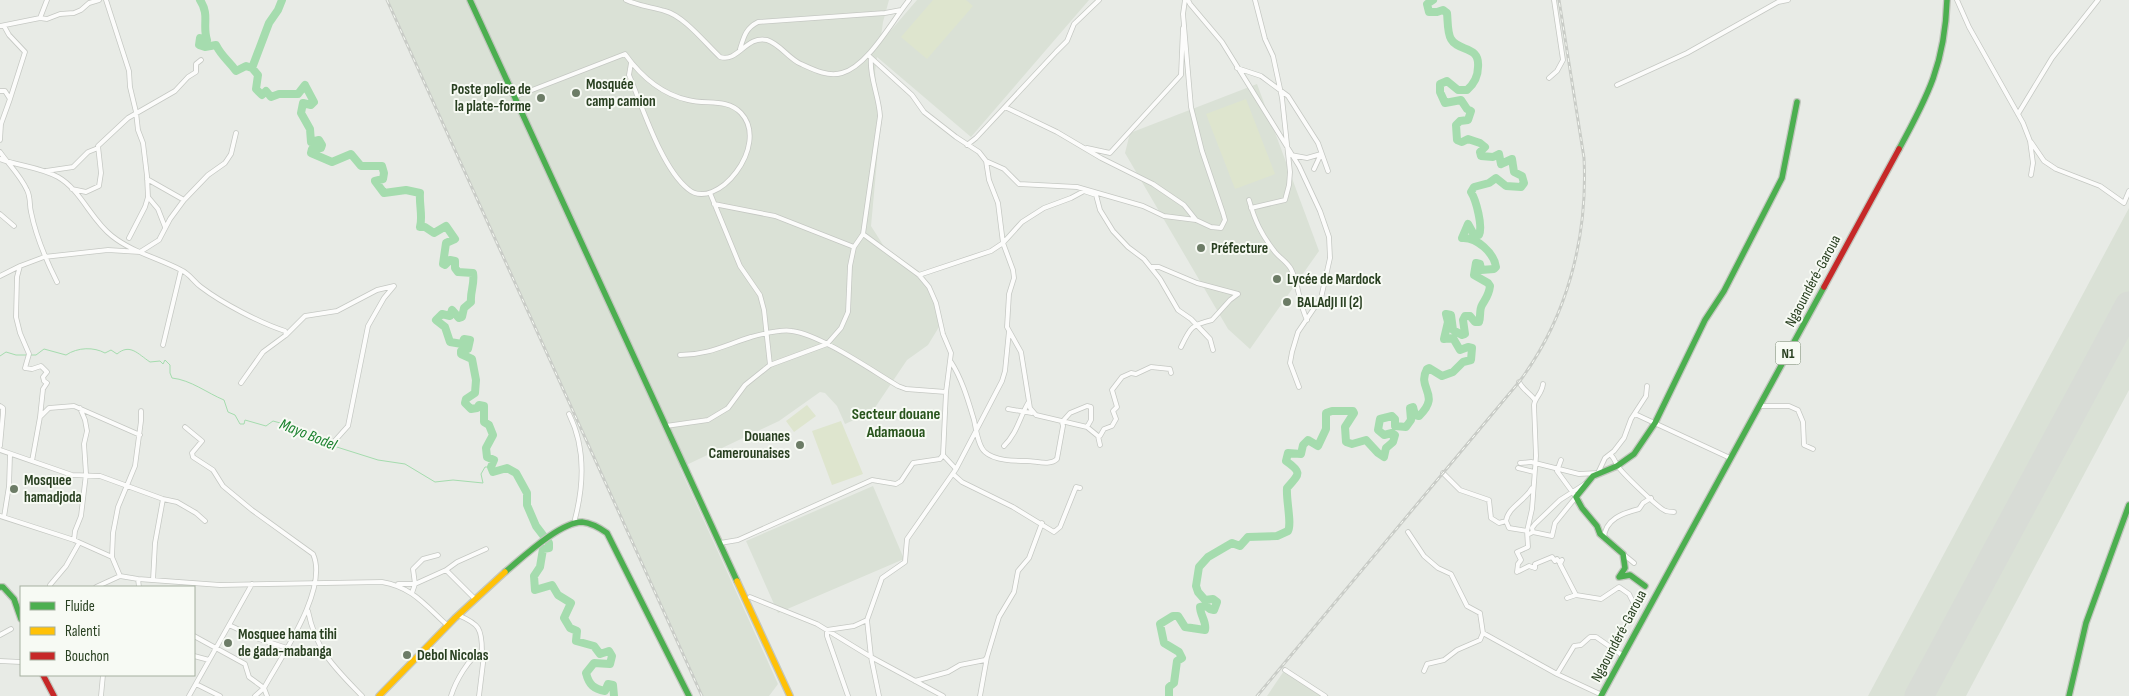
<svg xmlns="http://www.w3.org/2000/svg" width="2129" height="696" font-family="'Sofia Sans Condensed',sans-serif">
  <rect width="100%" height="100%" fill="#e8ebe6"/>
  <!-- built -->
  <path fill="#dae1d6" d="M387,0h502l-6,22 -3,21 37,-43h172l-118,137 -94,-80 -2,14 5,57 -9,98 14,22 34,24 18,30 2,25 -11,18 -21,15 -35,52 -27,12 -8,-18 -12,-13 -5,-1 -41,29 -99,47 98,216 -9,12h-67z
    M1257,84l62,167 -69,98 -22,-20 -103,-176 5,-20z
    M2129,208v182l-163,306h-98z
    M873,486l31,73 -126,54 -32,-72z
    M1286,668l43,28h-62z"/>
  <!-- green -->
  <path fill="#dee5ce" d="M933,0h33l7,6 -46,53 -26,-22z
    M1246,99l29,75 -40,15 -29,-75z
    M807,405l9,11 -22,16 -8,-11z
    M841,421l22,53 -31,11 -20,-54z"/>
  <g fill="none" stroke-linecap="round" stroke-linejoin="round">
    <!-- stream -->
    <path stroke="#a5dcae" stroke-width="1" d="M30,355h6l8,-6 22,6c12,-8 28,-8 39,-2l6,-3 6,4c13,-11 21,0 33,8l10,-1 3,3 2,-4 5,5v8l2,5c19,2 35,15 52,22l4,12 7,3 5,9h4l1,-4 21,6 7,-5c14,4 22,5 32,16l73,23 27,4 30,18 18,-2 30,3 -2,-9 4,-7h6
      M0,356l6,-4 10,3h11"/>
    <!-- river -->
    <path stroke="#a5dcae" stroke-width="8" d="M200,0c10,15 2,25 7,40l-7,-2 -1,7 6,2 11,-2c6,12 13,16 20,26l10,-5 6,2 6,7 -2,14 6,6 4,-4 5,6 8,-3h19l7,-9 9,17 -3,3 -8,-2 -2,10 9,16 1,13 8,-2 3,5 -1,3 -9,1 -1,4 21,9 19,-8 10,12h21l2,7 -1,6 -8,2 9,12 22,-3 14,3c-1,11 3,24 0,34h5l9,6 12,-7 9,13 -9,4 -3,21 2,1 5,-5 5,1v7l3,4 15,1c2,11 -3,18 -2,29l-7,6 -2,9 -3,1 -7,-8 -2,6 -8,-2 -6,6 9,7 5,15 12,2 2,-5 6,1 -2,9 -7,2v3l11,5 4,21 -1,13 -9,6 -1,4 6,6 6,-1 2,-3 5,1v16l5,3 4,10 -7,13 1,9 7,3 -3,7 2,5 14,-4 9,5 11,20v12l9,21 13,17v5l-6,1 -3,18 -6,9 1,14 17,-5 6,10 13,8 -7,15 6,10 7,3 -1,10 18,5 6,8 9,-3 3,5 -2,8 -16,-1 -8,10c3,12 8,16 19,18l3,-7 5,1 1,11
      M252,68l17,-45 9,-13 4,-10
      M1169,696v-9l5,-4 3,-22 5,-3 -3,-6 -15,-9 -4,-19 13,-8h5l7,11 20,3c2,-8 -5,-15 -5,-23l6,-1 4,3 4,1 3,-8 -4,-3 -8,1 -7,-8 -2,-6 3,-19 9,-10 24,-14 8,3 8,-9 29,-1 11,-5c4,-7 -2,-31 -1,-43 12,-14 16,-15 -1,-27l2,-8 13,1 2,-9 5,-5 10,6 8,-17v-16l6,-2h21l1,2 -9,14 1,15 6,2 14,-4 12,13 6,4 2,-9 7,-6 2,-7 -3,-2 -8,2 -6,-5 2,-11 12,-3 3,3v7l11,1 5,-7 -1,-12 3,-1 2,8 4,1c23,-22 -3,-27 8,-47l2,-1 13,8 11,-4 10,-10 8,-2 1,-12 -4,-1 -8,3 -7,-12 -9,1 4,-17 -2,-8 5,1 2,15 9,5 3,-1 -2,-14 2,-4h5l5,6h4c2,-5 0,-12 3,-17 4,-7 7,-10 8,-19l-2,-3 -14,-8 2,-12 4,1 1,6 13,-1 2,-2c-2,-14 -19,-30 -34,-29l6,-14 5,9 6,2c4,-9 -3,-35 -8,-43l3,-5 15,-4 7,-5 10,8 15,1 3,-4 -2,-7 -8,-4 -2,-13 -11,5 -2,-10 -6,3 -12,-1 -1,-4 5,-5 -5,-4 -12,-4 -6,3 -5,-2 -1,-15 4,-4 8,-1 3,-9 -4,-2 -6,-9 -16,3 -5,-11v-8l7,-3 11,9h9c7,-6 11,-14 11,-23 2,-22 -20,-15 -27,-28 -4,-7 -3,-18 -4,-26l-4,-3 -6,2h-8l-2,-8 6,-4"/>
    <!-- runway -->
    <path stroke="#d8dcd6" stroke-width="29" d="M1919,696l210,-390"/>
    <defs>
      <path id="street" d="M106,0l23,71 1,16 6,25 2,18 5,13 4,33 1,21 -3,10 -16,31
        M626,0c13,6 26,7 39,11 19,5 40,32 55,46 18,6 26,-22 47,-17 13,4 22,19 34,24 13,6 27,13 41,9 26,-7 50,-52 67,-73
        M1188,0l2,4 32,38 77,124 21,45 9,26 1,21 -9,40 -23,34 -6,20 -2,11 9,24
        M1957,0l12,27 54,96 7,18 3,22 -2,12
        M40,18l7,-18
        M0,26l40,-8 7,1 13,-5 14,-1 7,-3 8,-7 10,-3
        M4,26l5,9 16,17 -15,47
        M740,49c4,-13 6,-21 18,-27l127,-9 16,-3
        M868,55l44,40 12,17 32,25 23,15 7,9 3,19 9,23 5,40 10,27 1,8 -5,16 -2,33 14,25 9,56 6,7 51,12 11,9 2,9
        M1237,68l24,8 27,20 30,47 10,28
        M1549,78l8,-7 6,-11 -9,-60
        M1617,85l70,-32 91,-51 10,-2
        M0,91h5l5,8 -9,25 -1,16
        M514,97l111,-43c15,21 36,40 63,46 18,5 39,-2 53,13 30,32 -25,100 -53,76 -27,-22 -45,-81 -59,-114l2,-12
        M1005,107l52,25 44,26 52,26 31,21 12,15
        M2018,114l34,-56 46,-58
        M2031,142l13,19 12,8 44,17 24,17 5,-12
        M967,145l9,-7 80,-86 11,-11 7,-17 25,-24
        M1087,148l23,5 71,-78 2,-47
        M0,152c9,13 20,23 27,38 4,8 2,14 4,22 5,25 15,48 26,70
        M1291,155l16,3 14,-4 -7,15
        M0,159c19,7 40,8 58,18 23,13 33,43 54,59 20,16 46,22 69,34 9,4 12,11 20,17 21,16 59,36 84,44l1,4 -23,17 -22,31
        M986,161l18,8 15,15 58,3 66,19 21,10 32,4 15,7 10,1 4,-8 -2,-7 -21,-62 -11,-44 -8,-93 2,-14
        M46,171l27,-4 15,-15 10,-4
        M147,179l37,21
        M72,189l14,3 13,-6 2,-13 -3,-27 30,-28 47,-27 13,-14 8,-5v-8l5,-4
        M710,193l30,73 20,29 4,15 6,55
        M148,197l10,12 7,18
        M1249,200c6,21 12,34 26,52 5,6 12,10 16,17 8,16 8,35 16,51
        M714,204l61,12 79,31
        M1251,208l34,-8 4,-15 1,-13 -8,-74 -9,-42 -8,-17 -10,-39
        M0,214l14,12
        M20,266l-3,11 -1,40 4,16 9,21 -4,14 7,1 9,-3 6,6 -4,5 1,4 3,2 -4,6 -3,28
        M1151,267h8l38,16 41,11
        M919,275l72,-24 12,-8 19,-21 22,-14 27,-10 13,-7 12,4 4,15 13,21 15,16 16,12 16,20 18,31 13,9 19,20 3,11
        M0,276l20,-10 24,-9 64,-7 32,2 19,-12 11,-21 14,-19 24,-25 17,-12 6,-9 5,-21
        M286,335l19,-19 32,-5 40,-21 17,-4 -10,12 -16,28 -20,100 -17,19
        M163,345l18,-75
        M1181,347c9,-19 10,-22 31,-27l18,-20 8,-6
        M680,355c28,0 45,-10 71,-18 11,-3 29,-8 41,-6 29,4 79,39 106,55l8,3 40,3
        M951,362c11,17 17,38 23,58 2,9 4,26 11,32 10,9 30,9 42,9 9,0 23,5 30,-2l6,-33 -1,-4 8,-9 17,-7 4,1v13l-4,7
        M1519,382c4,8 11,11 16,18
        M0,406l3,2v5l-3,33
        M1760,406h29l9,4 5,12 1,23 9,4
        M1008,409l24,4
        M569,414c16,32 15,70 6,105l1,4
        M1635,414l95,44
        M666,426l42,-6 20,-12 17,-23 25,-20 57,-21 14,-16 7,-16 2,-46 4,-19 9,-13 17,-118c-1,-20 -11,-39 -9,-58
        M185,427l17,14 -10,12 1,4 20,13 10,16 29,24 61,44c16,35 -32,103 -49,134l3,8
        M1098,436h2l4,-7 8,-3 4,-7 -3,-8 4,-4 -5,-17 10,-13 9,-4 5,1 15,-7 19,2 1,4
        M1004,446c13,-13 15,-27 24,-43
        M0,450l72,25 28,1 63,23 14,3 19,11 9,8
        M943,455l13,14
        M1611,455c3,3 4,6 6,10 4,7 42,44 49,46 3,1 5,1 8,1
        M32,461l8,-44 9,-9 25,-2 66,29
        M1520,463l11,-1 48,12 19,-1 7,-15 9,-7 10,-13 7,-19 15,-23 1,-10
        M1518,468l16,4
        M1443,473l17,17 29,10 2,18 8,5 7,-2
        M953,474l9,8 51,25 41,25 6,-5 16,-40 4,1
        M0,516l74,24 38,17 8,19
        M4,517l5,-31 1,-31
        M1527,531l-18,-3 -3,-7c2,-14 19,-20 26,-33
        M1408,532l16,24 14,12 13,6 16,32 13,7 3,20
        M1533,532l-1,-4 3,-4 25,-24 25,-16
        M1529,534l4,-2 19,4 3,-13 21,-26 -19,-26 4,-11
        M1604,538c1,-19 19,-25 35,-29l4,-6 8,-5
        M74,540l1,-9 6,-15 5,-42 -2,-30 3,-13 -2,-11 -5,-12
        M720,543l18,-3 134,-60 24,4 5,-3 12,-18 27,-4 3,-4 3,-63 5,-39 -8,-19 -7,-31 -7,-16 -10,-12 -56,-41
        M1623,554l11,9
        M112,557l1,-24 5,-26 17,-41 6,-45v-10
        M446,570l29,29
        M1519,571l10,-5 6,2v-4l17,-7 3,4 2,-2 2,3 3,-2 -2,4 16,31 25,4 18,-12 10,7 5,10
        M1517,572l1,-8 3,-4 -4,-8 11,-5 -1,-16 5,-22 4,-53 -2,-51c1,-8 8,-11 9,-21
        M138,579l1,8
        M153,580l2,-37 8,-44
        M398,584h17l31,-14 11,-8 29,-13
        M50,587v-2l16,-19 13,-23
        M96,587l24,-11 18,3 82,6 162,-3c30,5 43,23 65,43
        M412,593l3,-9 -2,-15 10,-10 15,-4
        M750,597l67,27 54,33 72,39
        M1567,598l9,-3
        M308,611c8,40 27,57 54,85
        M458,615c21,9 24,13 24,37
        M229,625l30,14 28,9
        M0,635l11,-6
        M194,636l51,28 4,13 15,11 -9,8
        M194,656l15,4
        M0,661l21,1
        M1285,670l40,26
        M1424,671l3,-7 17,-4 13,-10 23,-10 3,-7 74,41 45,21
        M1557,674l17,-28 7,-1 9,-8h6l26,18
        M915,681l33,-9 12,-7 25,-5 2,-3
        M196,684l24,12
        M101,696l2,-21
        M189,696l63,-112
        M451,696c4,-13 18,-40 31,-44l2,3 -5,41
        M848,696l-21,-60v-6l27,-4 13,-6
        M879,696l-8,-39 -4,-37 15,-42 23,-16 2,-23 49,-70 46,-88 3,-10 4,-40
        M980,696l7,-39 12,-40 15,-25 4,-21 11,-13 13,-35"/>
      <path id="fast" d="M470,0l267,581
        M1899,149c29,-53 46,-86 48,-149
        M505,572c17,-14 55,-50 77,-50 10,1 18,6 25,11l82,163
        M1645,586l-15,-11 -11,2 6,-9 -2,-14 -23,-20 -3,-8 -15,-18 -6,-11 17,-21 24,-10 17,-12 21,-31 50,-103 19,-29 58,-113 15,-76
        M0,587h3l11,12 7,20
        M1601,696l223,-409
        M2069,696l17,-73 43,-118"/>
      <path id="slow" d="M737,581l53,115
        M379,696l76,-78 50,-46"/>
      <path id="jam" d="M1824,287l75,-138
        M43,675l11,21"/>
    </defs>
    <!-- street casing -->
    <use href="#street" stroke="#c5c8c3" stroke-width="5.5"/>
    <!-- fast casing -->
    <use href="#fast" stroke="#c3c7bf" stroke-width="8"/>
    <!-- slow casing -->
    <use href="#slow" stroke="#c3c7bf" stroke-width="8"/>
    <!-- jam casing -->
    <use href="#jam" stroke="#c3c7bf" stroke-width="8"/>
    <!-- street -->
    <use href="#street" stroke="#fcfcfb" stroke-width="4"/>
    <!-- fast -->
    <use href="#fast" stroke="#4caf50" stroke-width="5.5"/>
    <!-- slow -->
    <use href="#slow" stroke="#ffc107" stroke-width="5.5"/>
    <!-- jam -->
    <use href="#jam" stroke="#c62828" stroke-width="5.5"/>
    <defs>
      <path id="rail" d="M387,0l315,696
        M1257,696l262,-314c48,-64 69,-144 65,-224l-25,-158"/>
    </defs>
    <!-- rail casing -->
    <use href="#rail" stroke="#c9ccc7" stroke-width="3"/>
    <!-- rail -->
    <use href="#rail" stroke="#f7faf4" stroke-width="1" stroke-dasharray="4" stroke-linecap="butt"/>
  </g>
  <!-- markers -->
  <g fill="#6c7c66" stroke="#f7faf4" stroke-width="2">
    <circle cx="576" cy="93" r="5"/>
    <circle cx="541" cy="98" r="5"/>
    <circle cx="1201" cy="248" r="5"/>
    <circle cx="1277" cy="279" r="5"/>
    <circle cx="1287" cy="302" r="5"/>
    <circle cx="800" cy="445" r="5"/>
    <circle cx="14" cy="489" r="5"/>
    <circle cx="228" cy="643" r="5"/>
    <circle cx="407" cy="655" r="5"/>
  </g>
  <g text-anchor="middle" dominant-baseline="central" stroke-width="4" stroke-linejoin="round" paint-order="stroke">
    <!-- shield labels -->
    <rect fill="#f7faf4" stroke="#677860" stroke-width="1" x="1775.5" y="341.5" width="25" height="23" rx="4"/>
    <g font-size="14" font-weight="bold" fill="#294021">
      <text x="1788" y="353">N1</text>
    </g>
    <!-- poi labels -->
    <g font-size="15" font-weight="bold" fill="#294021" stroke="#f7faf4" text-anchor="start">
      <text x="586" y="84">Mosquée<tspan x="586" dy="17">camp camion</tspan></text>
      <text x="531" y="89" text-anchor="end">Poste police de<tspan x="531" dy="17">la plate-forme</tspan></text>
      <text x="1211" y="248">Préfecture</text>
      <text x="1287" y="279">Lycée de Mardock</text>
      <text x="1297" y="302">BALAdJI II (2)</text>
      <text x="790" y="436" text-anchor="end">Douanes<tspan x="790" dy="17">Camerounaises</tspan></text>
      <text x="24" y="480">Mosquee<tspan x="24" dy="17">hamadjoda</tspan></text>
      <text x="238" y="634">Mosquee hama tihi<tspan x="238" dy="17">de gada-mabanga</tspan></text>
      <text x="417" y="655">Debol Nicolas</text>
    </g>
    <!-- street labels -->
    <g font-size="15" fill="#294021" stroke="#f7faf4">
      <text transform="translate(1813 281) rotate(-62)">Ngaoundéré-Garoua</text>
      <text transform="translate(1619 636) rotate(-62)">Ngaoundéré-Garoua</text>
    </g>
    <!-- neighbourhood labels -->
    <g font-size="16" font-weight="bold" fill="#28541c" stroke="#f7faf4">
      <text x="896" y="414">Secteur douane<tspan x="896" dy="18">Adamaoua</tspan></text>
    </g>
    <!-- water labels -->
    <g font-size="16" font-style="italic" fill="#18802c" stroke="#f7faf4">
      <text transform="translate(308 435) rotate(22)">Mayo Bodel</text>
    </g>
  </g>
  <!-- legend -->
  <rect x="20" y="586" width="175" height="90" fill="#f7faf4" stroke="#a5b0a0"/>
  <rect x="30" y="602" width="25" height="8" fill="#4caf50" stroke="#a5b0a0"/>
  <text x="65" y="611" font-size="15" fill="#294021">Fluide</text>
  <rect x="30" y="627" width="25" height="8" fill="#ffc107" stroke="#a5b0a0"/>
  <text x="65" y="636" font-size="15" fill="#294021">Ralenti</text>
  <rect x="30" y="652" width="25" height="8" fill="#c62828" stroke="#a5b0a0"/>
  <text x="65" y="661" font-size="15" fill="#294021">Bouchon</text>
</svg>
